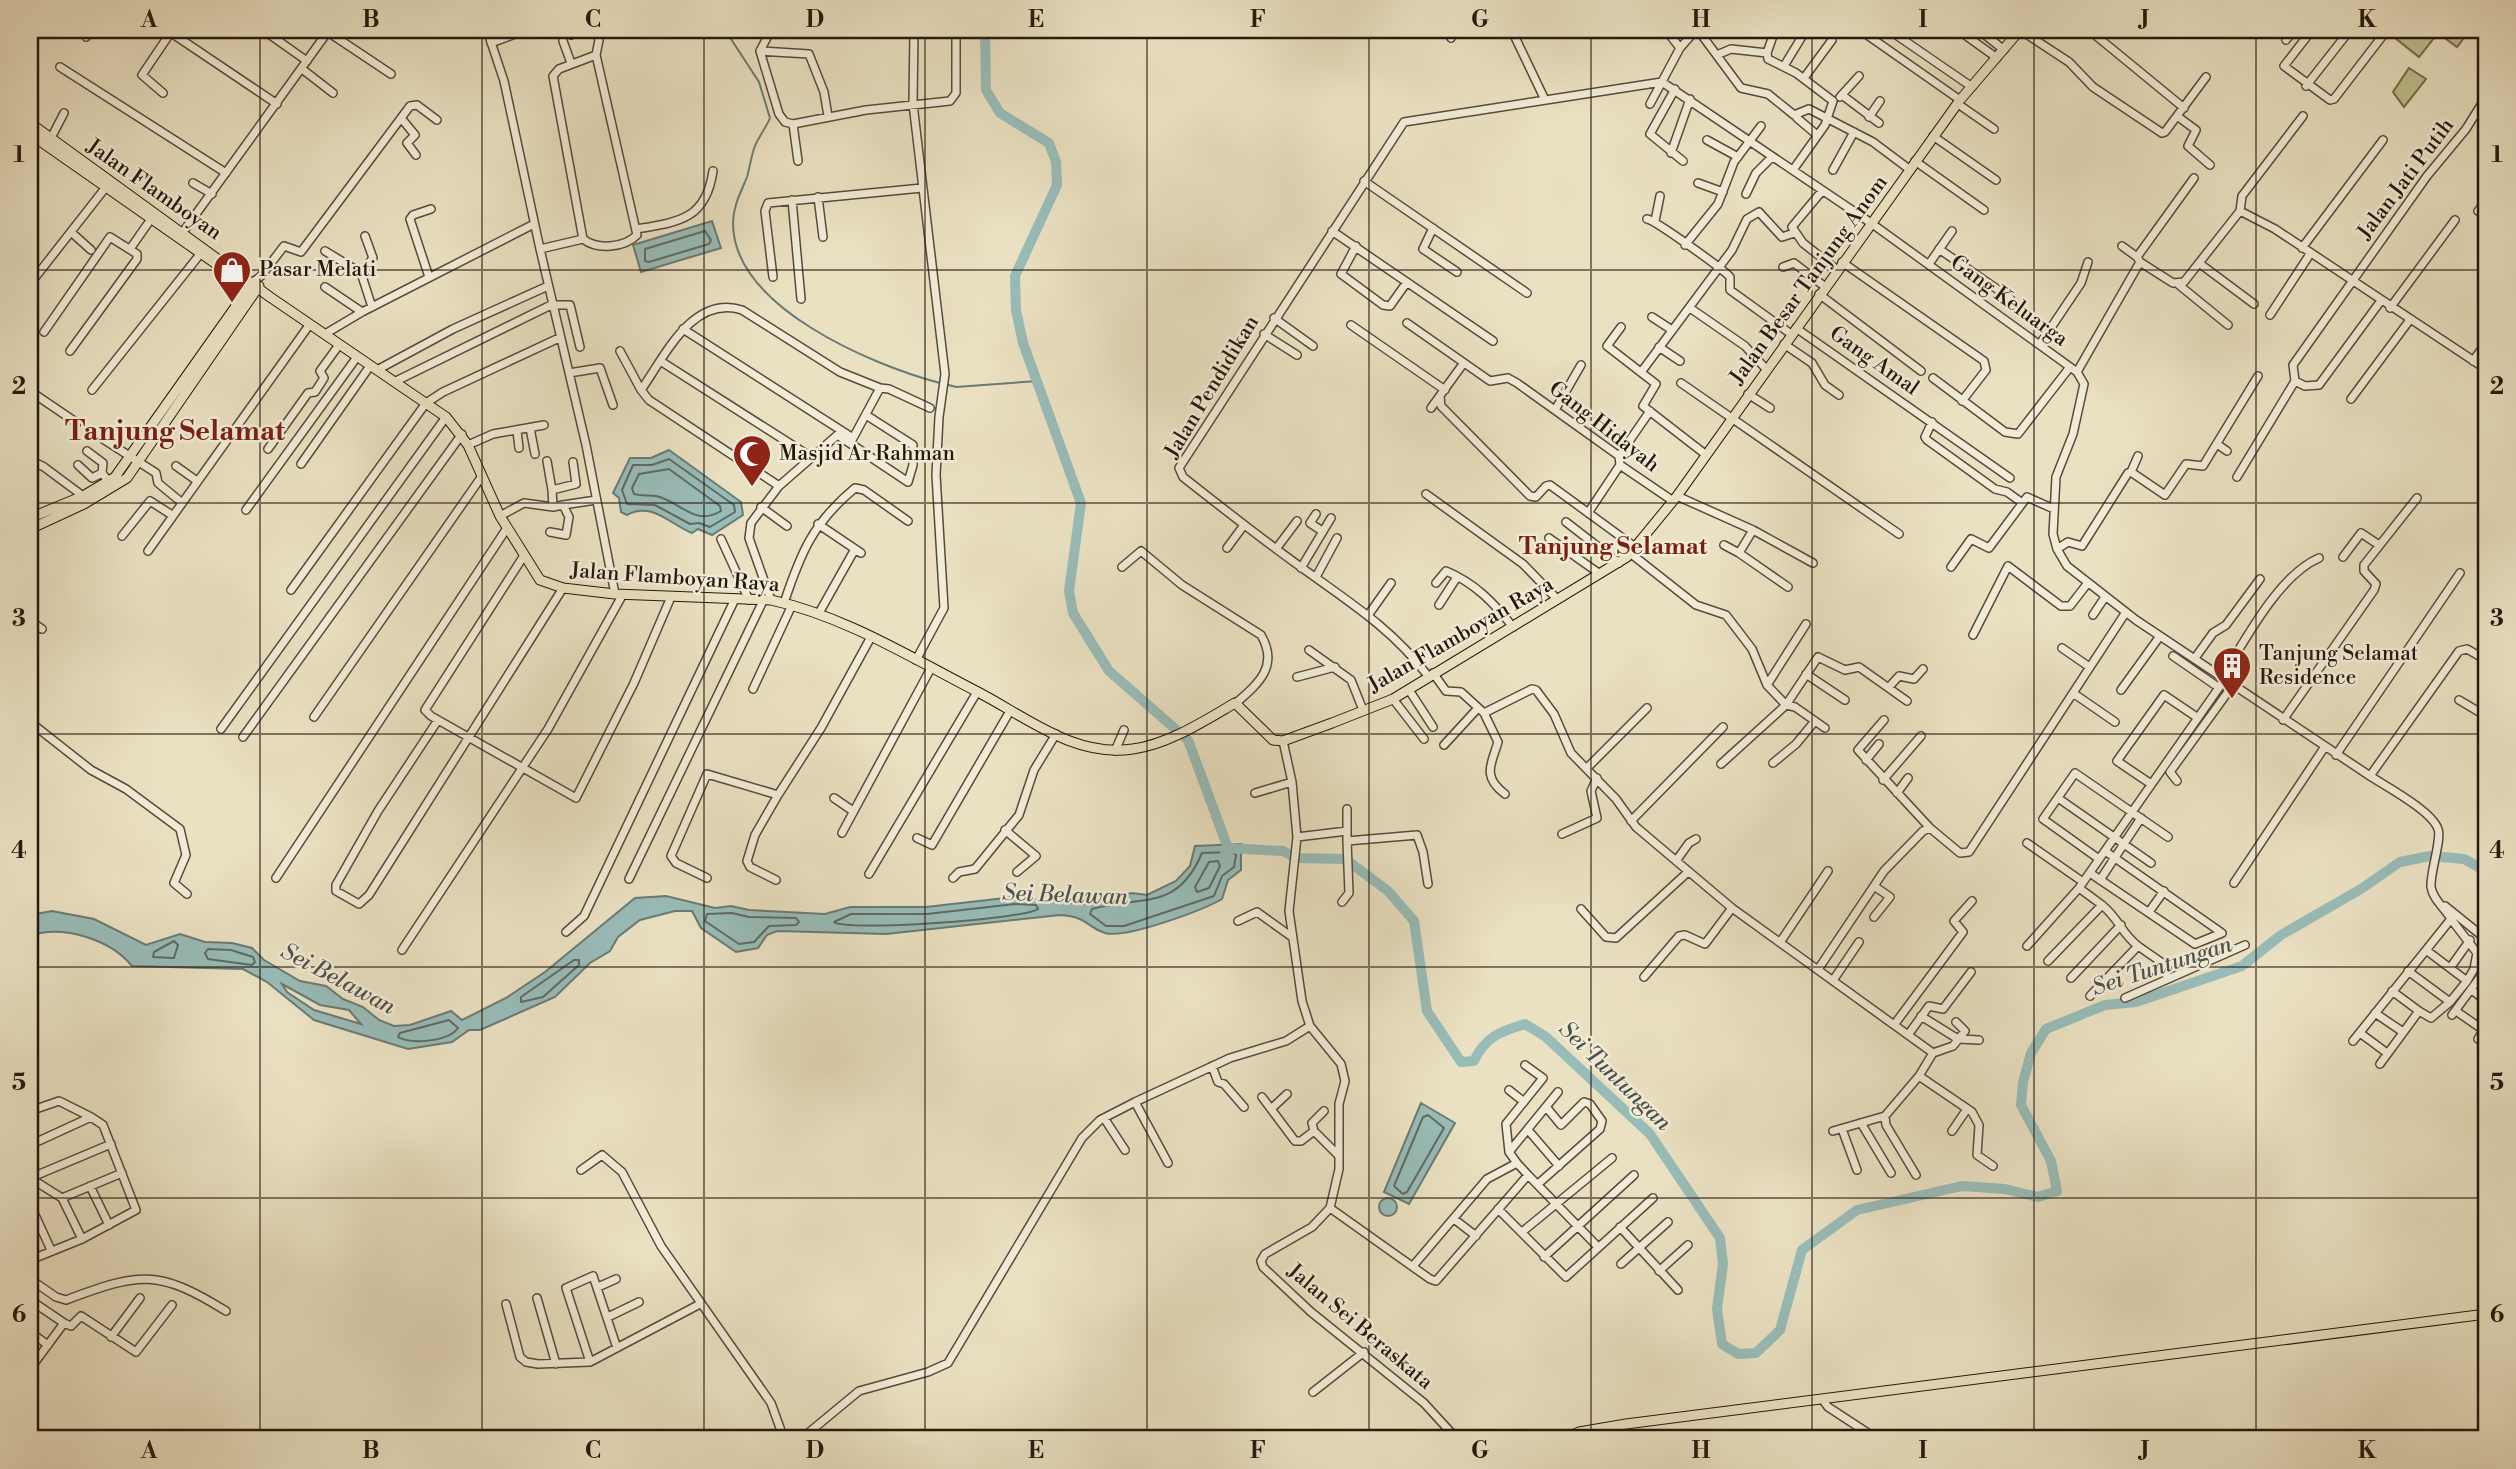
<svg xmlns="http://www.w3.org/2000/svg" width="2516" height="1469" font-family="'Libre Bodoni',serif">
  <rect width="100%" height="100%" fill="#eae1c2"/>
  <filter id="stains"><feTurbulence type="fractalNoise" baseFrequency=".00286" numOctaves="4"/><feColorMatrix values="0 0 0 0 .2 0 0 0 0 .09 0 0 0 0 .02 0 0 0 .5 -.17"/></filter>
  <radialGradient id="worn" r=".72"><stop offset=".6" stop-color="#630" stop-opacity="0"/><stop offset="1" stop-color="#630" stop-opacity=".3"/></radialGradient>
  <!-- green -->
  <path fill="#bfc08e" stroke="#726c4e" stroke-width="2" d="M2385,30h82l2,1 -12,16 -19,-14 -19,24z
    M2409,68l17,11 -22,28 -11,-15z"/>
  <!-- water -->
  <path fill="#98bcb8" stroke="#6a7a74" stroke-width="2" fill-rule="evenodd" d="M712,221l9,27 -80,24 -8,-27z
    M669,450l72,52 2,13 -31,20 -14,-6 -6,4c-21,-8 -40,-32 -65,-18l-6,-3 -2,-14 -6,-5 17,-35h21z
    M1241,844v26l-13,10 -6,19c-19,11 -96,40 -117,34 -19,-6 -16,-16 -45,-18l-174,19 -109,-3 -10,4 -9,13 -22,4 -35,-24 -9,-17h-17l-35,9 -22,17 -8,14 -20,12 -35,34 -75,33h-11l-17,12 -44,7 -94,-29 -47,-38 -24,-13 -111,-3c-21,-26 -69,-42 -102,-30v-21l22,-4 42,8 52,26 34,-11 25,8 27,1 20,5 12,12 36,21 26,5 17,13 20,8 16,13 15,6 16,-1 41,-14 11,9 44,-22 39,-26 90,-74 31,-2 49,12 16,-2 18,4 76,4 25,-7h76l88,-10 71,7 47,-11 15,2 29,-14 14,-15 5,-20zM282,984l38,21 29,5 12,14 -47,-14 -27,-18z
    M1421,1103l34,20 -46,81 -25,-12z
    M1379 1207a9 9 0 1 1 18 0a9 9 0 1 1-18 0Z"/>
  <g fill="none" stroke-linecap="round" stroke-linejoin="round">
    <!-- shore -->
    <path stroke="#5f6a63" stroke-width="2" d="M705,231l6,9 -2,4 -60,18 -4,-1v-12z
      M669,459l65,46 1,7 -25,15 -11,-4 -9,1 -35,-19 -28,-1 -5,-14 11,-25h19z
      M669,469l51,37 1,5c-27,16 -41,-10 -65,-15 -8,-1 -15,0 -22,-2l-2,-6 7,-14z
      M1233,852l3,3 -2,12 -12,9 -8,20 -90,30h-18l-16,-12 2,-5c50,-14 85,3 110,-56z
      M1209,862l9,-1 2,5 -11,22 -12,4 -2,-5z
      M1015,904l21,1 2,4c-13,10 -192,23 -204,13l17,-8h76z
      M732,913l17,4 47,1 3,4 -3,3 -27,1 -15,16 -15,2 -34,-23 2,-7z
      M174,941l4,4 -4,13 -21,-1 1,-5z
      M208,949l23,1 22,7 2,5 -3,3 -44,-6 -3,-6z
      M574,960h5v5l-36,32 -22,5v-5z
      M449,1020l9,8c-9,13 -46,17 -60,9l2,-4z
      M1428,1115l16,13 -37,64 -4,2 -9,-8 29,-69z"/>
    <!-- stream -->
    <path stroke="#6a7a74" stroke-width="2" d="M736,30l-5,9 28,43 11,36c-4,10 -11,18 -15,28 -4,10 -5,21 -8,31 -6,15 -14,29 -14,46 0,84 139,142 207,160
      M945,384l11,3 82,-6"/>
    <!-- river -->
    <path stroke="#98bcb8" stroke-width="10" d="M985,30l1,60 14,23 49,30 7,19 1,23 -42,91 1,34 7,33 58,160 -12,88 4,22 36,58 79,69 40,108 -4,8
      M1228,848l55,3 14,7 48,1 43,32 26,30 13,90 34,51 13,-1c11,-24 27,-30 51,-37l21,13 104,97 70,104 3,26 -6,45 5,35 16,10 18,-1 24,-23 22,-80 55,-40 105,-24 43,3 33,8 19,-6 -6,-30 -30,-56 2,-23 8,-29 15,-24 59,-24 31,-3 106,-36 39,-31 80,-46 39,-27 30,-6 34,3 22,12"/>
    <defs>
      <path id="minor" d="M167,30l110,74
        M263,30l44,31
        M420,30h3
        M487,30l17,51 36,168 43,-10 -30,-163 6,-7 37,-14
        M569,30l2,5
        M629,30l1,3
        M771,30l-11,21 19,63 6,8 8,2 73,-14 84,-9 6,-8v-63
        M914,30l-1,74 32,270 -6,43 -3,58 8,133 -28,52
        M1447,30l4,8
        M1518,30l-3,2v5l30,63
        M1666,30l14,18
        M1698,30l43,58 27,6 26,21 15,-6 64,33 36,27
        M1860,30l100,70
        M1889,30l83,57
        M1958,30l39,28
        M1979,30l25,20
        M2020,30l49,32 24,25 69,46 3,-1 41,-55
        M2089,30l95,78
        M2312,30l-28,36 46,34 4,-1 53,-69
        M328,32l63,42
        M86,37l5,-7
        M2286,40l8,-10
        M563,41l8,22
        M491,43l35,-13
        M760,51l49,3 15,38 4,24
        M1767,53l8,-23
        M1719,54l12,-5 36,4 1,6 28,14 37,28 -8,24 -32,45
        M1784,66l22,-36
        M60,67l166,106
        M302,69l31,24
        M1804,78l28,-38
        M2306,86l44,-56
        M1675,89l-25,45 33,27
        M163,93l-21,-18 29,-43
        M1842,95l37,28
        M1840,97l19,-21
        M1650,104l30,-56 16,-18
        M1958,104l36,25
        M2177,116l19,14 -8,16 22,19
        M1869,117l11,-16
        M401,118l14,17 -8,8 9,12
        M1797,118l20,17
        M793,124l5,37
        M1933,136l63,44
        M51,138l13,-25
        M1707,140l31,17
        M30,148l10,-13
        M1671,153l19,-54
        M1915,161l69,49
        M1833,170l21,-38
        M1364,181l163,112
        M193,183l19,11
        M1698,183l25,9
        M1822,191l-30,36 11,16 33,26
        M1746,194l10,-21 16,-16
        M818,197l5,40
        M792,200l9,99
        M2240,211l35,18 211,140
        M2478,211l8,-10
        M1647,219c8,1 76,50 83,58v13l61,44
        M1655,221l5,-25
        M1433,228l-10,21 34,23
        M636,229c44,-7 70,-10 77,-58
        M1332,231l161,110
        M71,232l20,18
        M183,232l146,-202
        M365,236l8,22 -12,15 11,34
        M583,239c14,11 41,9 54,-4l-41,-180 3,-15 -3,-10
        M1685,245l33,-41 16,-42 27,-36
        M1356,246l-15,28 42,31 7,1 17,-24
        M2122,246l15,11
        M2302,248l81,-108
        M130,249l21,-30
        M540,249l46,196 29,149
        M1939,249l71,49
        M325,251l36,22
        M1842,262l142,99 2,9 -24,31
        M2140,262l33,21 11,-1 56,-71 2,-15 61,-80
        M2199,263l55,41
        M1929,264l23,-33
        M1783,267l11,-4 30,23
        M429,277l-19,-58 3,-4 18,-6
        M773,277l-8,-66 3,-8 154,-15
        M253,282l8,-6 23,-30 17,6 109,-146 7,-1 20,15
        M30,284l76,-97
        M2179,285l49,40
        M325,287l37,25
        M1819,294l102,77
        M1690,308l55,38 21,23
        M2390,308l65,-88
        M2270,315l40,-61
        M1652,317l20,13
        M1274,318l39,28
        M1407,323l83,58 18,-3 9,5 102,73 1,9 53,36
        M1351,325l94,65
        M1621,327l-14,19 49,38 -13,22 62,48
        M1796,328l214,150
        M683,329l170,109
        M44,332l66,-95 27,17v5l-67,92
        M325,334l37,-22 172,-88
        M1264,334l33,21
        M1784,344l28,19 13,22 14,10
        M2040,344l41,-61 7,-21
        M1659,347l21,14
        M620,351l21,39
        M2473,361l13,-18
        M662,362l149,95
        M377,370l76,-41 95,-43
        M1642,371l90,-121 15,-31 12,-7 23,25 12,-4
        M2077,372l63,-110 -3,-5 57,-79
        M569,373l31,-5 13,37
        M1933,378l72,54 13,2 52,-67
        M2295,381l10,5 14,-1 61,-83
        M394,382l157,-77h19l10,42
        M1681,383l218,151
        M92,390l109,-137
        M30,391l47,32
        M1748,394l22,14
        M1440,397l1,9 89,90 6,1 10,-11 4,-1 85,62
        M2351,399l58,-78
        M1431,408l32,-44
        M1555,410l26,-45
        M1932,422l-7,15 2,3 68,49 12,3 14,10
        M530,428l5,26
        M517,431l2,17
        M839,436l69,46 5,-17v-20l-47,-30
        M103,439l53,34 2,10 23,19
        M852,440l28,-52
        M2217,444l10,7
        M468,445l25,-11 51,-9
        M268,449l40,-56 7,-1 9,-14 -4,-7 19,-26
        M87,451l16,12 -1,10
        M1619,456l31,-45
        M30,460l14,7 39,29
        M547,461l5,29
        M301,464l69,-98
        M78,465l14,13 10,-5 7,9
        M176,466l21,15
        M2131,472l7,-16
        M2237,477l58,-96 -2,-16 134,-189 39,-47 20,-32
        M779,486l-130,-86 -8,-10c23,-32 51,-96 101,-80l98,62 40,16 9,1 41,19
        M1426,494l97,70 34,35
        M1677,496l76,34 60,33
        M563,505l33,-5
        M761,507l26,19
        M246,510l111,-153
        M1588,513l32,-48
        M1316,514l-6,9 12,8
        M500,516l24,-13 29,4 -1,-17 24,-6 -3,-22
        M1566,522l53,41
        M818,524l43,29
        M550,532l16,3 3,-18 -6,-12 -10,2
        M122,536l28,-35 22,14
        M1549,538l51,36
        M721,539l28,61
        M1724,545l15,8 14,-23
        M1227,548l17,-23
        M1276,549l21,-28
        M2057,549l11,-7 14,4 46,-73 3,-1 34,23 21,-31 17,2 55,-90
        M148,551l162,-227
        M1630,553l66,52 30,10 26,34 15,36 19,20
        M1739,553l49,34
        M523,557l-98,153 6,6 145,82 58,-115 37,-86
        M2343,557l18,-24 18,12
        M1122,567l19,-16 41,34 79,50c18,31 -2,48 -25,68
        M1951,567l20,-28 18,9 38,-51 27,12
        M1301,568l30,-50
        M1316,577l21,-39
        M1436,583l10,-12c29,12 48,32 67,56
        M291,590l135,-187 17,-11 116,-54
        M771,600l-22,-62 2,-15 28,-37 63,-55
        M784,603c17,-51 29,-80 71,-115l9,2 44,31
        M1439,605l18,-28
        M819,613l36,-64
        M1369,614l22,-31
        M2093,615l12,-18
        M30,621l12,8
        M1973,635l35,-69 53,40h9l17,-22
        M2062,648l26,18
        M1309,650l42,30 12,30
        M2173,656l45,31
        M2195,658l18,-25 13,-8 34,-46
        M1433,673l13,18 15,1 23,21 48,-24 4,1 18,24 17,39 45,46 20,28 96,81 201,145
        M1806,674l39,26
        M1428,676c-36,-48 -82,-76 -130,-111 -39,-28 -77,-58 -115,-88l-4,-9 225,-346 258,-40 209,141 206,149 7,12 -11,50 -17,43 -3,57 4,15 10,17 69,54 234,156 89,-125 8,-2 19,11
        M1297,677l38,-10
        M2222,677c24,-38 57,-102 97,-119
        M1767,685l39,-61
        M1889,687l10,-11 15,3 9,-10
        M753,689l39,-84
        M1409,690l24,37
        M2121,690l39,-54
        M2073,693l42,29
        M1393,699l31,40
        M2459,700l27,16
        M1786,705l9,2 30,21
        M1484,713l14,29c-6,21 -17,34 7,52
        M314,717l168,-241
        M438,720l-60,91 -42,74v6l23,13 10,-9 194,-307
        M2283,720l91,-130 2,-6 -12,-13v-6l53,-67
        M30,722l61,48 35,19 54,40 6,26 -12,28 13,11
        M221,729l225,-312
        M243,737l219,-303
        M1283,741l9,41 5,55 -8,74 13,90 8,25 31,38 4,17 -6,23v65l-9,39 -18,19 -47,27 -4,7 2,6 48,45 113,91 33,36
        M1444,745l34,-37
        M1115,751l9,-21
        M2336,755l124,-182
        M1866,760l13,-16
        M1773,763l23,-19 19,-23
        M1721,764l65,-59 32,-48 27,13 14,-3 48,34
        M1588,767l59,-59
        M1883,780l38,-44
        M2177,781l-7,-9 63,-87
        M2151,784l-34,-23 47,-66 34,23
        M1255,793l37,-11
        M1897,793l11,-15
        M834,798l19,13
        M2058,798l93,65
        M1631,821l92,-94
        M1930,828l30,25 9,-1 157,-240
        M1005,830l31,26 -19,16
        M1347,831v-22
        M842,833l89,-165
        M1562,834l35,-16 -6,-27 6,-13
        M1297,837l50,-6v10l70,-6 6,17 5,32
        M917,838l15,7 78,-134
        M2027,843l56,39
        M2099,859l-56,-40 32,-46 93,64
        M1676,861l13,-18 7,-4
        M2090,873l105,71 27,-11 -117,-82
        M869,874l108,-182
        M276,878l231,-350
        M707,878l-31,-15 -5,-7 36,-82 71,21 43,-67 50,-91
        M953,878l6,-6 16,-3 44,-54 15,-45 22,-36
        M629,879l134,-278
        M776,880l-26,-13 -3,-6 8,-26 23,-40
        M2100,880l41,-62
        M2234,883l90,-135
        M1342,902l7,-9 -2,-52
        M2445,906l41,33
        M1581,909l25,28 10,1 72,-66
        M2149,912l15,-21
        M1874,917l16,-20 -16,-11
        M1238,921l19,-9 35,25
        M566,932l18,-16 150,-315
        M1781,941l47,-70
        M2027,946l52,-58 146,-209
        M2138,946l23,16 7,17
        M402,950l146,-221 75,-135
        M2426,950l41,31 7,-12 3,-16 -26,-34
        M2048,961l54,-56 -23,-17
        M1819,968l65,-97 39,-40 7,-3 -72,-78 26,-30
        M2450,968l20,-28
        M1644,977l35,-41 6,-1 20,9 27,-36
        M2071,978l50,-53
        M1834,979l25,-37
        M2472,990l14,11
        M2392,991l27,20
        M2090,996l48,-50c-17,-13 -18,-26 -36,-41
        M2125,998l120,-53
        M2450,1002l17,-21
        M2456,1011l23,16 7,1
        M2375,1013l28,19
        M2452,1015l34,-46
        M1921,1016l37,23 21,1
        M1894,1025l69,-93 -9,-11 18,-20
        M2360,1033l27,20
        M1908,1035l21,-29 14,3 28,-37
        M2478,1039l6,-10
        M2353,1041l98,-122c-6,-11 -18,-19 -20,-32 -1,-15 11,-48 7,-58 -6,-18 -51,-42 -68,-53
        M1933,1053l20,-7 12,-15 -9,-9
        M2380,1064l39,-53 12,7 19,-16 -42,-31
        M1212,1066l6,16 6,2 20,23
        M1919,1076l53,36 7,13 -2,30 16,11
        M1509,1090l15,12
        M1262,1097l33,44h6l13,-10 24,24
        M1135,1102l33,61
        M1271,1109l16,-15
        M30,1111l29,-10 32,16
        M1104,1118l21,32
        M1861,1123l30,50
        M1842,1129l15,41
        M1528,1130l31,36
        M1314,1131l-2,-8 12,-12
        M1833,1131l52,-15
        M1952,1131l15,-22
        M30,1145l61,-28 12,8 33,85 -54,29 -52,21
        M1509,1152l-3,-28 37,-46 -18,-13
        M1517,1163l-8,-11 49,-60
        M581,1170l21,-15 20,17 39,74 110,157 13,36
        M1528,1175l70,72
        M1916,1175l-30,-50 -1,-9 34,-40 14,-23
        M30,1178l81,-34
        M30,1178l32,20 20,41
        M1538,1184l62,-55 2,-8 -12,-17 -6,-2 -23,23 -14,-17
        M90,1186l19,39
        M62,1198l60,-25
        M1330,1208l100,71 6,2 92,-106 -11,-12 -30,16 -74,87
        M1498,1209l68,68 87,-79
        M30,1213l5,2 16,35
        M1454,1219l22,17
        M1620,1227l58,63
        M1522,1232l90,-74
        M1544,1257l90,-82
        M1621,1264l47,-42
        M1659,1271l29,-26
        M30,1279l26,18 10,3c74,-28 92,-31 160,11
        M598,1287l18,-8
        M537,1298l19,66
        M30,1300l34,23 -34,46
        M506,1304l14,53 6,5 12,2 52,-2 110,-58
        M608,1317l31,-15
        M64,1323l7,3 10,-10 55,36 36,-47
        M30,1332l18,13
        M111,1337l29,-39
        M590,1362l-24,-74 27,-12 24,72
        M1313,1392l51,-40
        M1822,1399l6,8 49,32
        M801,1439l58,-48 69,-19 20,-9 134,-225 18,-18 35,-18 95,-44 56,-17 24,-15"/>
      <path id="major" d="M30,123l240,174 176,120 22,28 32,71 40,64 23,8 52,6 156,6c73,16 139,57 205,91 49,25 98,67 157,58 36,-5 71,-28 102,-46l38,37 10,1 49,-18 61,-24 234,-142 50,-61 283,-396 60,-70
        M30,134l222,155
        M30,518l53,-22 32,-19 138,-195
        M30,529l54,-25 43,-26 132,-192
        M1562,1439l17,-7 47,-8 860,-110"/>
    </defs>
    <!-- minor casing -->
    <use href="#minor" stroke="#574a3b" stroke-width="10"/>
    <!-- major casing -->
    <use href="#major" stroke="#26180e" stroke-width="11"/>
    <!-- minor -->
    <use href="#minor" stroke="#f1ecd7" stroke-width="7"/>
    <!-- major -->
    <use href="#major" stroke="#eae1c2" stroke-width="9"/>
  </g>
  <!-- grid -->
  <path fill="none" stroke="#26180e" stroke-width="2" stroke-opacity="0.55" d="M260,30v1409M482,30v1409M704,30v1409M925,30v1409M1147,30v1409M1369,30v1409M1591,30v1409M1812,30v1409M2034,30v1409M2256,30v1409M30,270h2456M30,503h2456M30,734h2456M30,967h2456M30,1198h2456"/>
  <!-- icons -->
  <defs>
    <symbol id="shop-pin" viewBox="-11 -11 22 30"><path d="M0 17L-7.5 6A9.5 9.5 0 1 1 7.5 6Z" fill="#8f2418" stroke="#f1ecd7"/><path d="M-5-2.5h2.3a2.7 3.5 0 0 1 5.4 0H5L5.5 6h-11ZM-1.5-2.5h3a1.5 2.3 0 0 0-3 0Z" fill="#fff"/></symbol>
    <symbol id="mosque-pin" viewBox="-11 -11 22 30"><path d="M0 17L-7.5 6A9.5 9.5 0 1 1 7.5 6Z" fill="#8f2418" stroke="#f1ecd7"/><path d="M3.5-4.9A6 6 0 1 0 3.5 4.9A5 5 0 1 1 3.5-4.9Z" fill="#fff"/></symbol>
    <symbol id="building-pin" viewBox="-11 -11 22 30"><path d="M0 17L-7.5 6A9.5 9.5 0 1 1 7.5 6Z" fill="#8f2418" stroke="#f1ecd7"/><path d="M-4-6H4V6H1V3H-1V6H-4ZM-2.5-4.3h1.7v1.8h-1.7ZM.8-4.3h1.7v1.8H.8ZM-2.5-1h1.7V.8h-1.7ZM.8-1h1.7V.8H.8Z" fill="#fff"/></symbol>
  </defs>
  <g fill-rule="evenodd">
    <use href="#shop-pin" x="210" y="248" width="44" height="60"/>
    <use href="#mosque-pin" x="730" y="432" width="44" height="60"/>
    <use href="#building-pin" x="2210" y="644" width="44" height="60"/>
  </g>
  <g text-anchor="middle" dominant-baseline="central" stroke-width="5" stroke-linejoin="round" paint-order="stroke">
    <!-- street labels -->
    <g font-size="21" fill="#26180e" stroke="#f1ecd7">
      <text transform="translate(2406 179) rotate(-53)">Jalan Jati Putih</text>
      <text transform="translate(154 190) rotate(35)">Jalan Flamboyan</text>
      <text transform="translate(1809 280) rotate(-54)">Jalan Besar Tanjung Anom</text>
      <text transform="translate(2009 301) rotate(36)">Gang Keluarga</text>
      <text transform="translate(1874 361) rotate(35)">Gang Amal</text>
      <text transform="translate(1212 387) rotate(-59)">Jalan Pendidikan</text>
      <text transform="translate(1604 427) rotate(38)">Gang Hidayah</text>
      <text transform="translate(675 578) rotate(4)">Jalan Flamboyan Raya</text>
      <text transform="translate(1461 635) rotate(-30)">Jalan Flamboyan Raya</text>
      <text transform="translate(1360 1327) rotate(40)">Jalan Sei Beraskata</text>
    </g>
    <!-- poi labels -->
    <g font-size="21" fill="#26180e" stroke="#f1ecd7" text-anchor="start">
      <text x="259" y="270">Pasar Melati</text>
      <text x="779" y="454">Masjid Ar Rahman</text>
      <text x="2259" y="654">Tanjung Selamat<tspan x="2259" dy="24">Residence</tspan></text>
    </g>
    <!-- water labels -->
    <g font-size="23" font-style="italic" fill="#4e514a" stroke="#f1ecd7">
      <text transform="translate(1065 895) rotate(2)">Sei Belawan</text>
      <text transform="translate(2162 966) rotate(-18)">Sei Tuntungan</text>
      <text transform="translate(338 979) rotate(28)">Sei Belawan</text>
      <text transform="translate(1615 1076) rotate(44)">Sei Tuntungan</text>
    </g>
    <!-- quarter labels -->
    <g font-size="24" font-weight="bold" fill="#7a1f14" stroke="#f1ecd7">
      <text x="1613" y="547">Tanjung Selamat</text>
    </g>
    <!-- district labels -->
    <g font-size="28" font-weight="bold" fill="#7a1f14" stroke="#f1ecd7">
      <text x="175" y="431">Tanjung Selamat</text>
    </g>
  </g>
  <!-- margin -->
  <rect width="2516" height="1469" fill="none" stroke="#eae1c2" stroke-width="77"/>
  <rect x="38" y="38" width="2440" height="1392" fill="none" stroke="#26180e" stroke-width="2.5"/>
  <g font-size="23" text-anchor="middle" font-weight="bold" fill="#26180e">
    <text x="149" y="27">A</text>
    <text x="371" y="27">B</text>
    <text x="593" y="27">C</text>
    <text x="815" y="27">D</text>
    <text x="1036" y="27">E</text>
    <text x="1258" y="27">F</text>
    <text x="1480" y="27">G</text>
    <text x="1701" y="27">H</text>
    <text x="1923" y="27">I</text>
    <text x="2145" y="27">J</text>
    <text x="2367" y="27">K</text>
    <text x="19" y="162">1</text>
    <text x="2497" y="162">1</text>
    <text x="19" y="394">2</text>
    <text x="2497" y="394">2</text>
    <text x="19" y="626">3</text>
    <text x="2497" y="626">3</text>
    <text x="19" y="858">4</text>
    <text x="2497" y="858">4</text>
    <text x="19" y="1090">5</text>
    <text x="2497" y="1090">5</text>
    <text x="19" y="1322">6</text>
    <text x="2497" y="1322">6</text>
    <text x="149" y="1458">A</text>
    <text x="371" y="1458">B</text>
    <text x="593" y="1458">C</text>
    <text x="815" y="1458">D</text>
    <text x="1036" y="1458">E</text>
    <text x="1258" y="1458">F</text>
    <text x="1480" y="1458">G</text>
    <text x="1701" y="1458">H</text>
    <text x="1923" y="1458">I</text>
    <text x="2145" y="1458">J</text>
    <text x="2367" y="1458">K</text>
  </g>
  <rect width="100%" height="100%" filter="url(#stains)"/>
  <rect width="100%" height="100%" fill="url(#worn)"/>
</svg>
